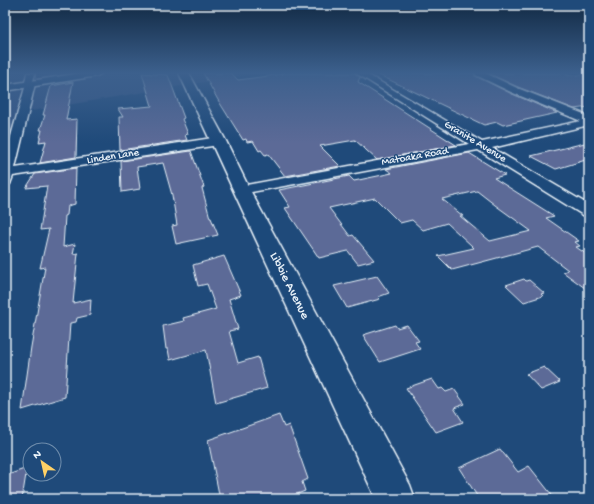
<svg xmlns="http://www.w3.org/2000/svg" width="594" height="504" font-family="'Gochi Hand',sans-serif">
  <rect width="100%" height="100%" fill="#1f4a7a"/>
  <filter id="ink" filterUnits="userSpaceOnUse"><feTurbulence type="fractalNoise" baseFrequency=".025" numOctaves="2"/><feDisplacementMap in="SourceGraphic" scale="8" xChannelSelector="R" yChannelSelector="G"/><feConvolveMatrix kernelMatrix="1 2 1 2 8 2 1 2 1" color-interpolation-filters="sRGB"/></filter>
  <g filter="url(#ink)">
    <!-- built -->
    <path fill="#355785" d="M5,73h254l-234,39 3,-26 -23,4z
      M23,88l-18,63v-60z"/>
    <!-- building -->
    <path fill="#5c6a97" stroke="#e8f1f8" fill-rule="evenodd" d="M142,73l26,2 16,43 -2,1 6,15 -3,1 2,5 -67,10 -1,-33h4l-5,-8 34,-3z
      M203,73h28l7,7 45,-6 -2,-1h74l5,4 -2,5 98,63 -79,15 -22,-20 -35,6 20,20 -55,10 -17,-22 -3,1 -4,-5 -2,1 -6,-10 -6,1 -1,-3 -3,1 -25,-40z
      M375,73h99l1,3 35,17 47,20 -54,12 -6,-3 -13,3z
      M488,73h76l4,2h21v32l-15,2 -56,-22z
      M73,82l-7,38 11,-1 -1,38 -36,6 6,-22 -7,1 3,-12h-2l5,-15h-2l8,-29z
      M589,142v17l-33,10 -25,-13z
      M191,151l13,36 -2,1 8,30h1l7,17 -42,9 -4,-18 5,-1 -5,-30 -9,-32 -26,4 3,22 -18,3 -1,-31z
      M469,153l36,22 -11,3 60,38 -8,2 33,23 -4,1 5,4 -4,1 13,9v35l-26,-19 5,-2 -30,-23 -86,23 -14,-14 36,-8 -2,-2 -25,-23 -24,7 -11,-10 -12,3 -25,-25 -46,10 21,28 3,-1 21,25 -16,4 -10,-13 -29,7 -34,-50 5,-1 -11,-17 70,-14 5,5 38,-8 -6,-4zM477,191l18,14 36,26 -41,10 -30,-25h3l-21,-17z
      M76,168l-1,36 -7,2 -1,9 -2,1 -2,31 12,-3 -2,10 5,-1 -5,50 18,-4 -1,16 -13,3 -1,4 -6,1 -5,74 -43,13 9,-63 14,-80 -5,1 9,-39 -9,1 7,-44 -21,2 9,-14z
      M224,256l17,39 -12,4 9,30 -9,2 9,32 20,-6 9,31 -51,15 -10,-53 -36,10 -2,-11h-2l-3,-23 21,-5 -1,-3 33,-9 -9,-25 -9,2 -5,-21z
      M377,276l12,17 -11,4 2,2 -33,9 -13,-22z
      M524,279l2,2 3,-1 15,13 -3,1 2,2 -19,6 -18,-17z
      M395,325l2,3 10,-3 12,16 -4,1 5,7 -40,13 -17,-27z
      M544,367l16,15 -19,8 -15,-16z
      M432,379l7,10 3,-1 4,4 8,-3 11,15 -11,4 9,14 -27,10 -30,-44z
      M279,415l5,12 5,-2 19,54 -6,3 3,9 -20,8h-65l-12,-59z
      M500,449l18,23 11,-6 26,33h-76l-20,-31z
      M27,468l-5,31h-17v-23z"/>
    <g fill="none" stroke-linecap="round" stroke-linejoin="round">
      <defs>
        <path id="minor" d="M27,73h8l-2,8 2,3 -20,84 204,-31 4,1 2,3 -2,3 -4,1 -206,31 -3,8 -5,1v-28l21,-73 -1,-2z
          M356,73h9l117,69 99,-21 -70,-29 -35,-17 -1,-2h10l32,15 72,28v9l-97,23 97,57v12l-6,-2 -105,-65 -237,44 -5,-1 -2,-3 2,-3 5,-1 228,-42z"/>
        <path id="tertiary" d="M81,73h21l-5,3 -92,15v-6z"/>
        <path id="secondary" d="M179,73h10l37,68 24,49 160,295 5,14h-39z"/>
      </defs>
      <!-- minor casing -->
      <use href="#minor" stroke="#e8f1f8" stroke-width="3"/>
      <!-- tertiary casing -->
      <use href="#tertiary" stroke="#e8f1f8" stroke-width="3"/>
      <!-- secondary casing -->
      <use href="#secondary" stroke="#e8f1f8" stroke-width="3"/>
      <!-- minor -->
      <use href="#minor" fill="#1f4a7a" fill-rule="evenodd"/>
      <!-- tertiary -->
      <use href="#tertiary" fill="#1f4a7a" fill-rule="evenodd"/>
      <!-- secondary -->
      <use href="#secondary" fill="#1f4a7a" fill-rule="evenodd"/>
    </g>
  </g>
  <!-- sky -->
  <linearGradient id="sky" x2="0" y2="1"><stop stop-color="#112943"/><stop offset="0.51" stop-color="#3c608d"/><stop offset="1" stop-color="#3c608d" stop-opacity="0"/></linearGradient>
  <rect width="594" height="143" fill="url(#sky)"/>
  <g text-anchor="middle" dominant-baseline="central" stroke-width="3" stroke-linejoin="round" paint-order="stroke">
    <!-- far-street labels -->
    <g font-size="11" fill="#e8f1f8" stroke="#1f4a7a">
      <text transform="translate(475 142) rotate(31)">Granite Avenue</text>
      <text transform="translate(113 157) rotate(-9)">Linden Lane</text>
      <text transform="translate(415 157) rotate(-10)">Matoaka Road</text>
    </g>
    <!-- street labels -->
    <g font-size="13" fill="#e8f1f8" stroke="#1f4a7a">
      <text transform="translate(289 286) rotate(63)">Libbie Avenue</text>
    </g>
  </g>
  <!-- margin -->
  <rect width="594" height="504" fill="none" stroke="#1f4a7a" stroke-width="20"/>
  <rect x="10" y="10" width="574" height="484" fill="none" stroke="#e8f1f8" stroke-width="1.5" filter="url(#ink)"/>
  <!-- north arrow -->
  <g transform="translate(42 462) rotate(326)"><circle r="19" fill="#1f4a7a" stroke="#6f8dac"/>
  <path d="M0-3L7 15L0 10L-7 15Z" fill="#ffd166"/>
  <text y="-6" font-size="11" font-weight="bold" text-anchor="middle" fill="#e8f1f8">N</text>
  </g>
</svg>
